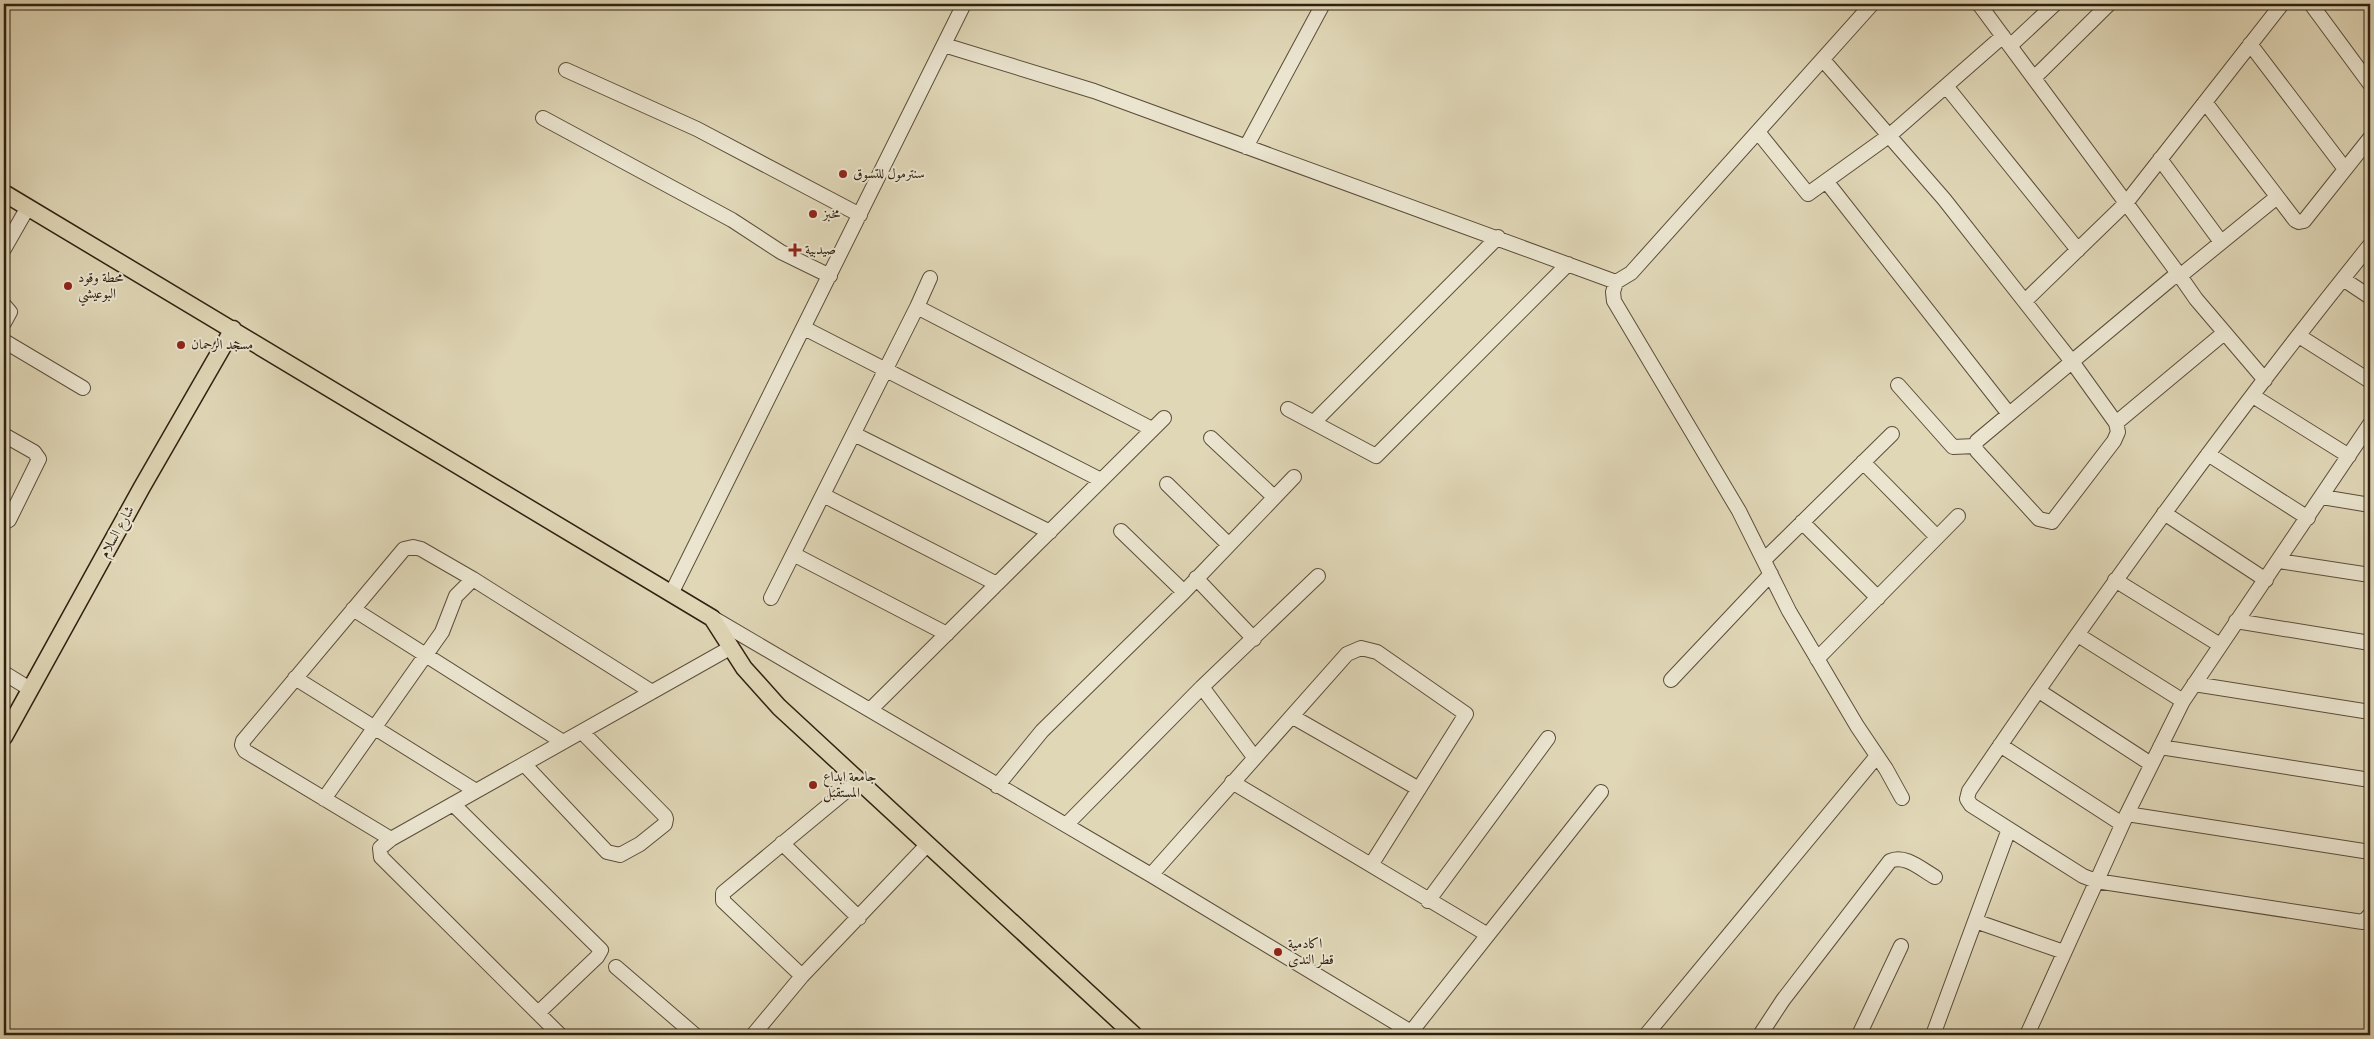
<svg xmlns="http://www.w3.org/2000/svg" width="2374" height="1039" font-family="'IM FELL English',Amiri,serif">
  <rect width="100%" height="100%" fill="#e0d7b7"/>
  <filter id="stains"><feTurbulence type="fractalNoise" baseFrequency=".004" numOctaves="4"/><feColorMatrix values="0 0 0 0 .2 0 0 0 0 .09 0 0 0 0 .02 0 0 0 .5 -.17"/></filter>
  <radialGradient id="worn" r=".72"><stop offset=".6" stop-color="#630" stop-opacity="0"/><stop offset="1" stop-color="#630" stop-opacity=".3"/></radialGradient>
  <g fill="none" stroke-linecap="round" stroke-linejoin="round">
    <defs>
      <path id="minor" d="M1979,4l201,272 97,-79
        M2311,4l59,80
        M2250,44l95,125
        M944,45l150,46 522,191 15,-9 241,-269
        M2010,46l45,-42
        M1824,61l120,138 129,164 43,60 2,9 -4,9 -62,81 -13,-3 -62,-68 -2,-5 2,-5 195,-163 8,-2 16,23 69,81
        M566,70l131,59 163,86
        M2034,78l75,-74
        M1946,86l132,164
        M2205,102l90,118 4,2 5,-1 66,-83
        M543,118l189,102 49,32 49,24
        M1758,132l50,62 82,-59 113,-99
        M1246,147l77,-143
        M2160,159l61,83
        M1826,181l183,233
        M2370,245c-142,176 -274,359 -401,546l-2,8 4,6 112,71 13,5 260,40 7,1 7,-7
        M4,249l24,-42
        M2343,279l27,18
        M1616,282l-3,10 1,9 125,210 50,100 68,115 29,43 16,29
        M2025,301l101,-98 156,-199
        M4,305l6,7 -6,11
        M917,307l235,122
        M804,328l297,152
        M2299,336l71,45
        M4,341l79,47
        M1898,385l55,62 22,-1
        M2253,396l96,60
        M1288,409l88,47 192,-192
        M1314,422l184,-185
        M2116,423l108,-90
        M854,434l196,98
        M4,435l30,17 5,7 -30,61 -5,3
        M1211,438l63,59
        M2208,454l100,64
        M1863,462l74,75
        M1167,484l62,61
        M823,495l174,89
        M2322,497l48,8
        M2164,513l102,67
        M1802,522l76,76
        M1121,531l63,61
        M793,554l154,80
        M1764,560l128,-126
        M2279,561l91,14
        M1196,578l58,61
        M2115,580l105,65
        M671,594l293,-590
        M771,598l146,-291 13,-29
        M353,609l210,133
        M713,618l438,257 265,160
        M2236,621l134,22
        M2078,635l105,66
        M1817,659l141,-143
        M4,673l26,16
        M295,678l181,113
        M1671,680l100,-106
        M2194,684l176,28
        M1202,687l52,70
        M2039,691l112,73
        M870,710l294,-292
        M1293,717l126,72
        M2000,745l122,79
        M2160,747l210,33
        M524,764l83,88 13,3 20,-11 25,-20 1,-5 -1,-3 -83,-84
        M858,781l-135,112v8l79,75 125,-131
        M1232,782l256,153
        M997,786l45,-55 142,-139 110,-115
        M324,799l118,-167 14,-36 17,-17
        M453,804l148,146 -4,7 -59,56
        M2127,814l243,38
        M1066,825l136,-138 116,-111
        M391,839l-146,-88 -3,-6 1,-4 161,-192 9,-2 8,2 52,30 179,113
        M782,843l77,75
        M1151,875l196,-221 14,-6 16,4 89,62 -95,151
        M1428,901l120,-163
        M1975,921l89,31
        M616,967l79,68
        M1411,1032l190,-240
        M560,1035l-179,-178 -1,-9 11,-9 339,-191
        M753,1035l49,-59
        M1646,1035l231,-279
        M1760,1035l23,-35 107,-139c15,-7 31,8 45,16
        M1859,1035l42,-89
        M1933,1035l76,-206
        M2027,1035l100,-221 56,-113 187,-277"/>
      <path id="major" d="M4,193l708,425 32,50 35,39 355,328
        M4,737l138,-250 91,-158"/>
    </defs>
    <!-- minor casing -->
    <use href="#minor" stroke="#5b4e3a" stroke-width="16"/>
    <!-- major casing -->
    <use href="#major" stroke="#2f2010" stroke-width="19"/>
    <!-- minor -->
    <use href="#minor" stroke="#ebe5d0" stroke-width="14"/>
    <!-- major -->
    <use href="#major" stroke="#e0d7b7" stroke-width="16"/>
  </g>
  <!-- markers -->
  <g fill="#8f2418" stroke="#ebe5d0" stroke-width="2">
    <circle cx="843" cy="174" r="5"/>
    <circle cx="813" cy="214" r="5"/>
    <path d="M792.5 242.5h5v5h5v5h-5v5h-5v-5h-5v-5h5z"/>
    <circle cx="68" cy="286" r="5"/>
    <circle cx="181" cy="345" r="5"/>
    <circle cx="813" cy="785" r="5"/>
    <circle cx="1278" cy="952" r="5"/>
  </g>
  <g text-anchor="middle" dominant-baseline="central" stroke-width="4" stroke-linejoin="round" paint-order="stroke">
    <!-- poi labels -->
    <g font-size="14" fill="#2f2010" stroke="#ebe5d0" text-anchor="start">
      <text x="853" y="174">سنترمول للتسوق</text>
      <text x="823" y="214">مخبز</text>
      <text x="805" y="250">صيدبية</text>
      <text x="78" y="278">محطة وقود<tspan x="78" dy="16">البوعيشي</tspan></text>
      <text x="191" y="345">مسجد الرحمان</text>
      <text x="823" y="777">جامعة ابداع<tspan x="823" dy="16">المستقبل</tspan></text>
      <text x="1288" y="944">اكادمية<tspan x="1288" dy="16">قطر الندى</tspan></text>
    </g>
    <!-- street labels -->
    <g font-size="14" fill="#2f2010" stroke="#ebe5d0">
      <text transform="translate(117 532) rotate(-61)">شارع السلام</text>
    </g>
  </g>
  <!-- margin -->
  <rect width="2374" height="1039" fill="none" stroke="#e0d7b7" stroke-width="20"/>
  <rect x="5" y="5" width="2364" height="1029" fill="none" stroke="#2f2010" stroke-width="2.5"/>
  <rect x="10" y="10" width="2354" height="1019" fill="none" stroke="#2f2010"/>
  <rect width="100%" height="100%" filter="url(#stains)"/>
  <rect width="100%" height="100%" fill="url(#worn)"/>
</svg>
